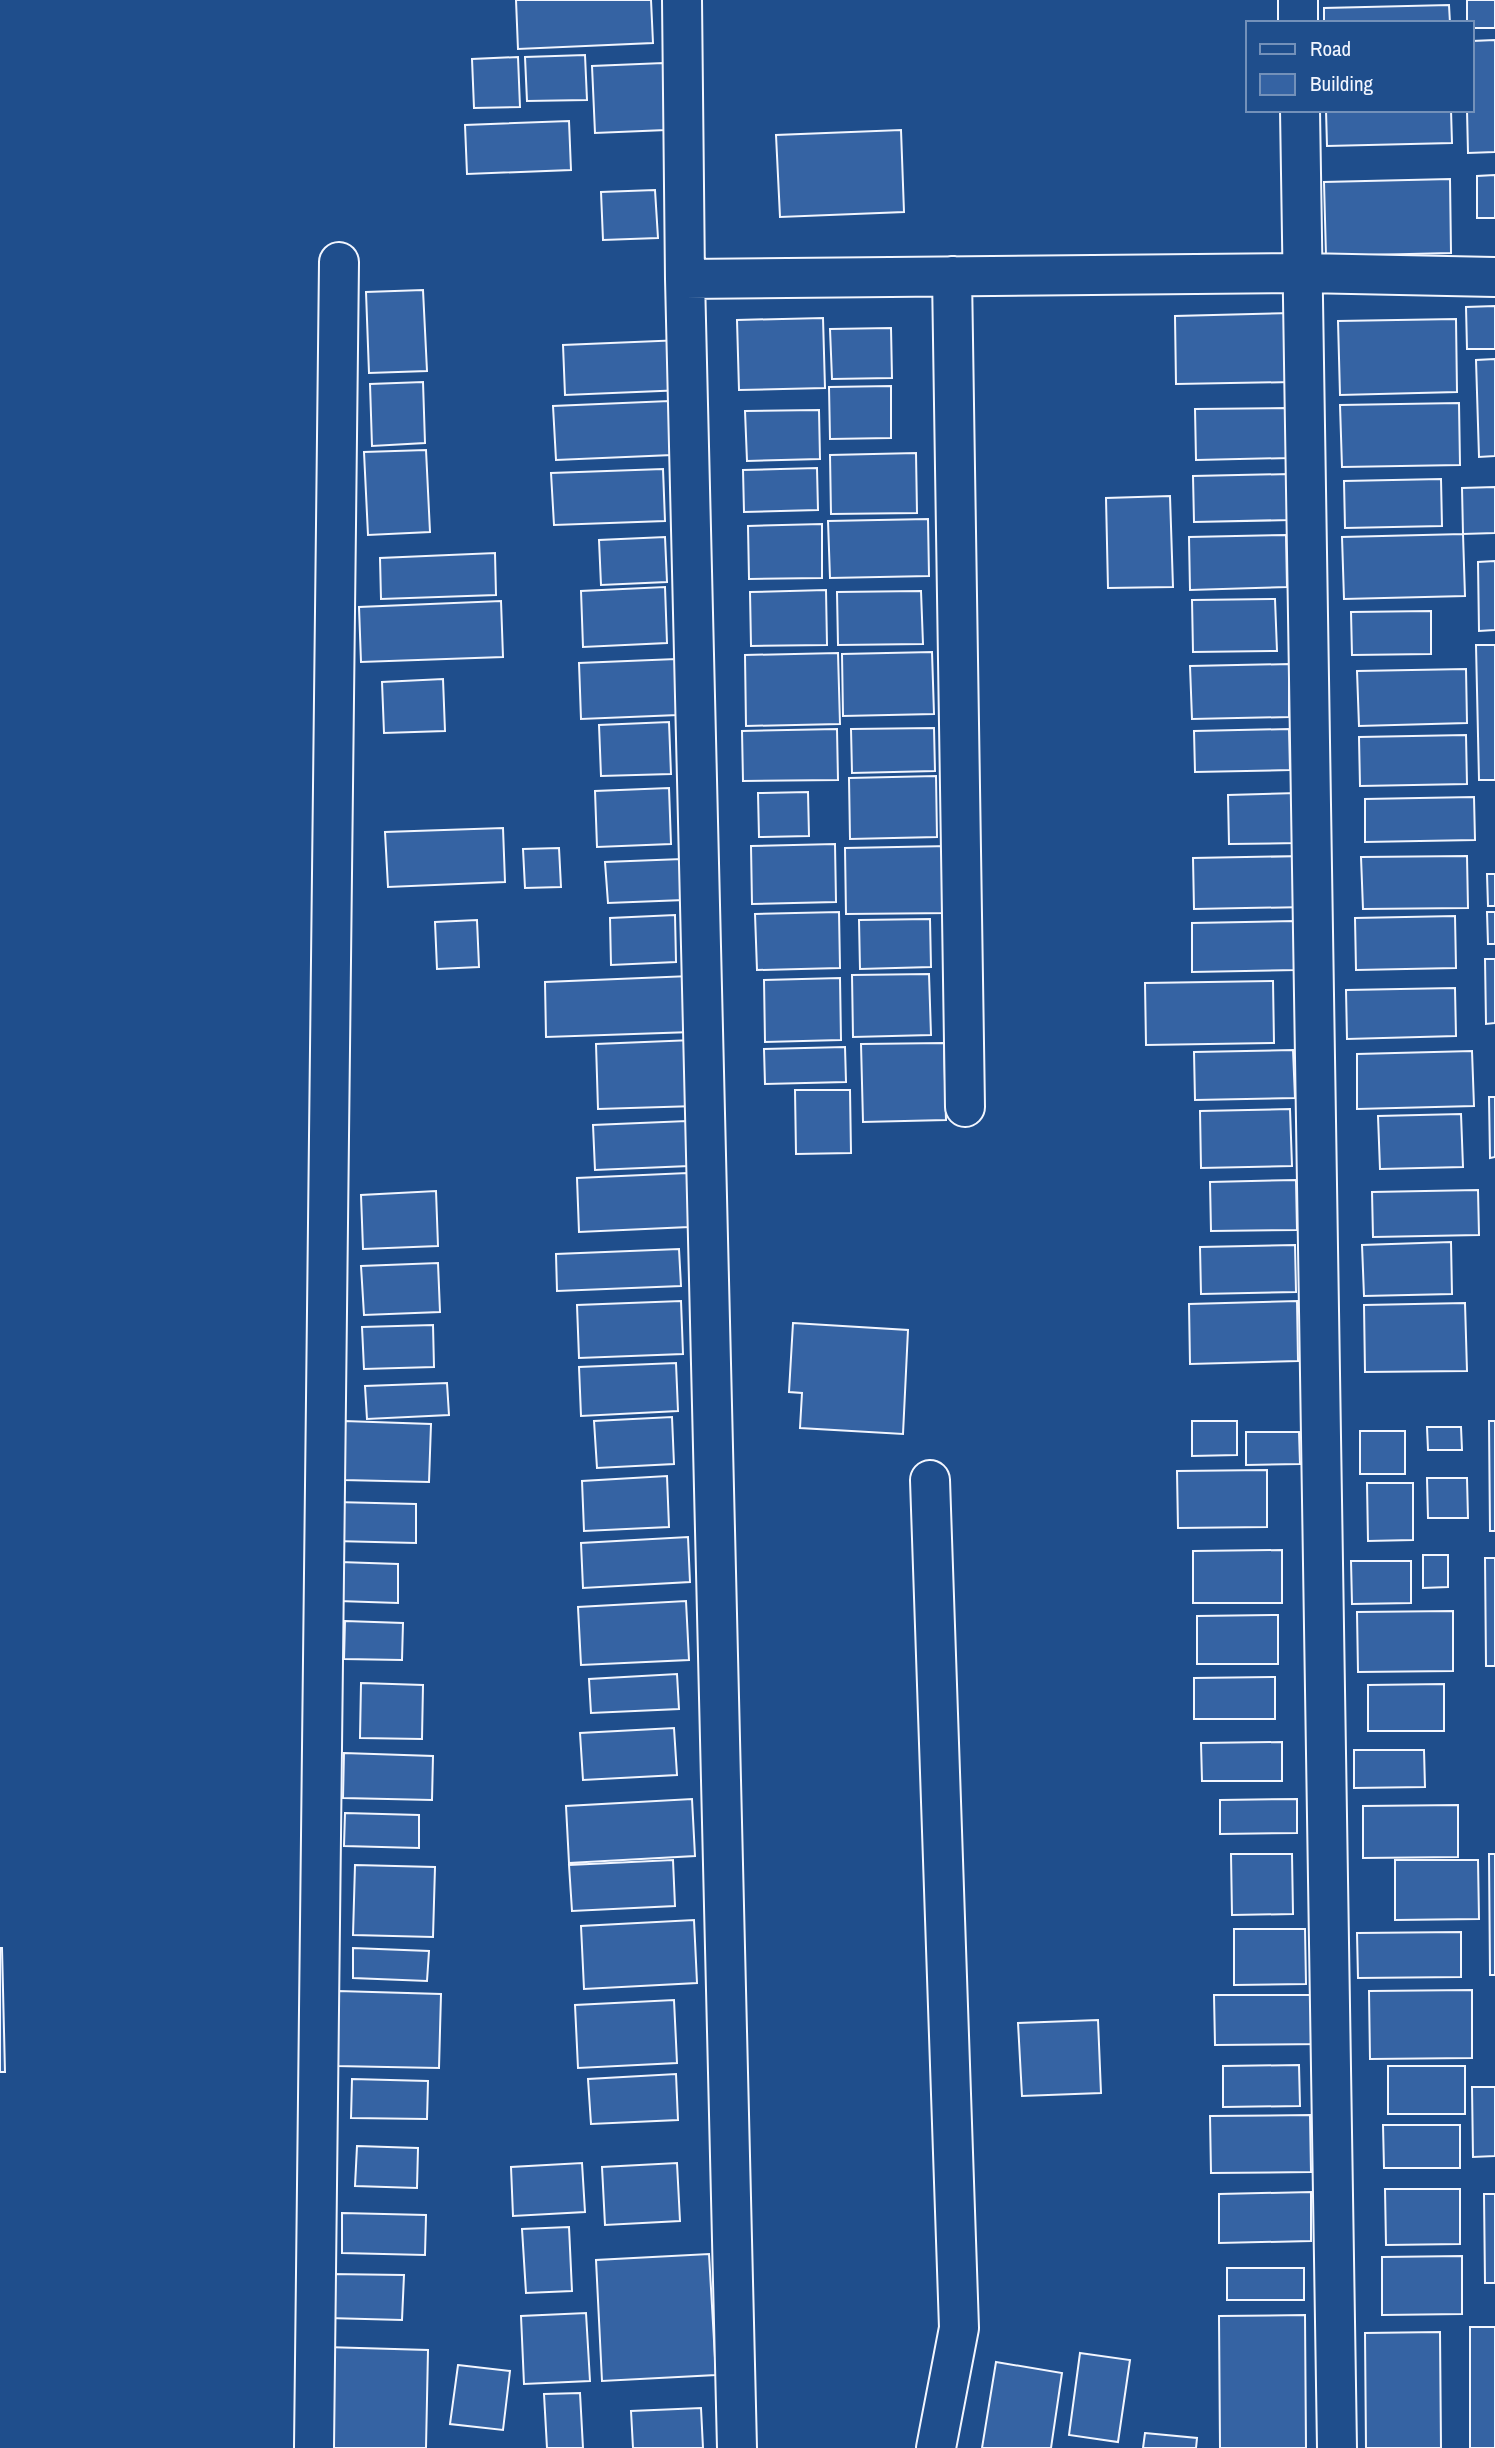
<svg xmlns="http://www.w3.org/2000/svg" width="1495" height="2448" font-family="'Archivo Narrow',sans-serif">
  <rect width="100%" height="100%" fill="#1f4e8c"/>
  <!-- building -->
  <path fill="#3563a3" stroke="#f2f6ff" stroke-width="2" d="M516,0h135l2,43 -135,6z
    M1467,0h28v28h-23v-5h-5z
    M1449,5l1,18h-126v-15z
    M1495,40v112l-27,1 -1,-43h5v-69z
    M585,55l2,45 -60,1 -2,-44z
    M518,57l2,50 -46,1 -2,-49z
    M663,63l3,67 -71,3 -3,-67z
    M1326,110h125l1,33 -125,3z
    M569,121l2,49 -104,4 -2,-49z
    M901,130l3,82 -124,5 -4,-82z
    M1495,175v43h-18v-42z
    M1450,179l1,74 -125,3 -2,-74z
    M655,190l3,48 -55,2 -2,-48z
    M423,290l4,81 -58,2 -3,-81z
    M1495,306v43h-28l-1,-42z
    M1291,313l1,69 -116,2 -1,-68z
    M823,318l2,70 -86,2 -2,-70z
    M1456,319l1,73 -117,3 -2,-74z
    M891,328l1,50 -60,1 -2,-50z
    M682,340l2,50 -119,5 -2,-50z
    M1495,359v97l-16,1 -3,-97z
    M423,382l2,61 -53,3 -2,-62z
    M891,386v52l-61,1 -1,-52z
    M669,401l3,54 -116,5 -3,-54z
    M1459,403l1,62 -118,2 -2,-62z
    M1287,408l2,50 -93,2 -1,-51z
    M819,410l1,49 -73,2 -2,-50z
    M426,450l4,82 -62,3 -4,-83z
    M916,453l1,60 -86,1 -1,-59z
    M817,468l1,42 -74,2 -1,-42z
    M663,469l2,52 -111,4 -3,-52z
    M1289,474l1,46 -96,2 -1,-46z
    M1441,479l1,47 -97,2 -1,-47z
    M1495,487v46l-32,1 -1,-46z
    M1170,496l3,91 -65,1 -2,-90z
    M928,519l1,57 -99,2 -2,-57z
    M822,524v54l-73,1 -1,-53z
    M1463,534l2,62 -121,3 -2,-62z
    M1286,535l1,52 -97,3 -1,-53z
    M665,537l2,45 -66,3 -2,-45z
    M495,553l1,42 -115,4 -1,-41z
    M1495,561v69l-16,1 -1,-69z
    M665,587l2,56 -84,4 -2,-56z
    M826,590l1,55 -76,1 -1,-54z
    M921,591l2,53 -85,1 -1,-53z
    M1275,599l2,52 -84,1 -1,-52z
    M501,601l2,56 -142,5 -2,-55z
    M1431,611v43l-79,1 -1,-43z
    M1476,645h19v135h-16z
    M932,652l2,62 -91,2 -1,-62z
    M838,653l2,71 -94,2 -1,-71z
    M676,659l2,56 -97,4 -2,-56z
    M1289,664v53l-97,2 -2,-53z
    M1466,669l1,54 -108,3 -2,-55z
    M443,679l2,52 -61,2 -2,-51z
    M669,722l2,52 -70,2 -2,-51z
    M934,728l1,43 -83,2 -1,-44z
    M837,729l1,51 -95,1 -1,-50z
    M1289,729l1,41 -95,2 -1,-41z
    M1466,735l1,49 -107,2 -1,-49z
    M936,776l1,61 -87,2 -1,-61z
    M669,788l2,56 -74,3 -2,-56z
    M808,792l1,44 -50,1 -1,-44z
    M1297,793l1,50 -69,1 -1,-49z
    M1474,797l1,43 -110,2v-43z
    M503,828l2,54 -117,5 -3,-55z
    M835,844l1,58 -84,2 -1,-58z
    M950,846l1,67 -105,1 -1,-66z
    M559,848l2,39 -36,1 -2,-39z
    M1305,856l2,51 -113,2 -1,-51z
    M1467,856l1,52 -105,1 -2,-52z
    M682,859l2,41 -76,3 -3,-41z
    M1487,874h8v32h-7z
    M839,912l1,56 -83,2 -2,-56z
    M1487,912h8v32h-7z
    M675,915l1,47 -65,3 -1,-47z
    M1455,916l1,52 -100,2 -1,-52z
    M930,919l1,48 -71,2 -1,-49z
    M477,920l2,47 -42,2 -2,-47z
    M1294,921l2,49 -104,2v-49z
    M1485,959h10v64l-9,1z
    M929,974l2,61 -78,2 -1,-62z
    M690,976l2,56 -146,5 -1,-55z
    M840,978l1,62 -76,2 -1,-62z
    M1273,981l1,62 -128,2 -1,-62z
    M1455,988l1,48 -109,3 -1,-49z
    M693,1040l3,66 -98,3 -2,-65z
    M944,1043l2,77 -83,2 -2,-78z
    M845,1047l1,35 -81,2 -1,-35z
    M1293,1050l2,48 -100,2 -1,-48z
    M1472,1051l2,55 -117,3v-55z
    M795,1090h55l1,63 -55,1z
    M1489,1097h6v60l-5,1z
    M1290,1109l2,57 -91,2 -1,-57z
    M1461,1114l2,53 -83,2 -2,-53z
    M687,1121l2,45 -94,4 -2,-45z
    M687,1173l2,54 -110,5 -2,-54z
    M1296,1180l1,50 -86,1 -1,-49z
    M1478,1190l1,45 -106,2 -1,-45z
    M436,1191l2,55 -75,3 -2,-54z
    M1451,1242l1,52 -88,2 -2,-51z
    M1295,1245l1,47 -95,2 -1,-47z
    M679,1249l2,37 -124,5 -1,-37z
    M438,1263l2,49 -76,3 -3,-49z
    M681,1301l2,53 -104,4 -2,-53z
    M1297,1301l1,60 -108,3 -1,-60z
    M1465,1303l2,68 -102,1 -1,-67z
    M793,1323l115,7 -5,104 -103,-6 2,-35 -13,-1z
    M433,1325l1,42 -70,2 -2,-42z
    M676,1363l2,48 -97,5 -2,-49z
    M447,1383l2,32 -82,4 -2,-33z
    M672,1417l2,47 -77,4 -3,-47z
    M344,1421l87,3 -2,58 -86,-2z
    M1192,1421h45v34l-45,1z
    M1489,1421h6v110h-5z
    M1427,1427h34l1,23h-34z
    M1360,1431h45v43h-45z
    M1246,1432h53l1,32 -54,1z
    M1267,1470v57l-89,1 -1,-57z
    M667,1476l2,51 -85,4 -2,-50z
    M1427,1478h40l1,40h-40z
    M1367,1483h46v57l-45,1z
    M335,1502l81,2v39l-82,-2z
    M688,1537l2,45 -107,6 -2,-45z
    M1282,1550v53h-89v-52z
    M1423,1555h25v32l-25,1z
    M1485,1558h10v108h-9z
    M1351,1561h60v42l-59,1z
    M340,1562l58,2v39l-59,-2z
    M686,1601l3,59 -108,5 -3,-58z
    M1453,1611v60l-95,1 -1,-60z
    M1278,1615v49h-81v-48z
    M345,1621l58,2 -1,37 -58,-1z
    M677,1674l2,35 -88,4 -2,-34z
    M1275,1677v42h-81v-41z
    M361,1683l62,2 -1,54 -62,-1z
    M1444,1684v47h-76v-46z
    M674,1728l3,47 -94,5 -3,-47z
    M1282,1742v39h-80l-1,-38z
    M1354,1750h70l1,37 -71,1z
    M344,1753l89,3 -1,44 -89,-2z
    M692,1799l3,57 -126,7 -3,-57z
    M1297,1799v34l-77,1v-34z
    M1458,1805v52l-95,1v-52z
    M345,1813l74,2v33l-75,-2z
    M1231,1854h61l1,60 -61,1z
    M1489,1854h6v121h-5z
    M673,1860l2,46 -103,5 -3,-46z
    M1395,1860h83l1,59 -84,1z
    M355,1865l80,2 -2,70 -80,-2z
    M694,1920l3,63 -113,6 -3,-63z
    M1234,1929h71l1,55 -72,1z
    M1461,1932v45l-103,1 -1,-45z
    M0,1948h2l3,124h-5z
    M353,1948l76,3 -2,30 -74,-3z
    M1472,1990v68l-102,1 -1,-68z
    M338,1991l103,3 -2,74 -104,-2z
    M1214,1995h112v49l-111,1z
    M674,2000l3,63 -99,5 -3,-63z
    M1098,2020l3,73 -79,3 -4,-73z
    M1299,2065l1,41 -77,1v-41z
    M1388,2066h77v48h-77z
    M676,2074l2,46 -87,4 -3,-45z
    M352,2079l76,2 -1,38 -76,-1z
    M1472,2087h23v69l-22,1z
    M1310,2115l1,57 -100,1 -1,-57z
    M1383,2125h77v43h-76z
    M357,2146l61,2 -1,40 -62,-2z
    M582,2163l3,49 -72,4 -2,-49z
    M677,2163l3,58 -75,4 -3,-58z
    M1385,2189h75v55l-74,1z
    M1311,2192v49l-92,2v-49z
    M1484,2194h11v89h-10z
    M342,2213l84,2 -1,40 -83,-2z
    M569,2227l3,64 -46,2 -4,-64z
    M709,2254l7,121 -114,6 -6,-121z
    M1462,2256v58l-80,1v-58z
    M1227,2268h77v32h-77z
    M329,2274l75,1 -2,45 -74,-2z
    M586,2313l4,68 -66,3 -3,-68z
    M1305,2315l1,133h-86l-1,-132z
    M1470,2327h25v121h-25z
    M1440,2332l1,116h-75l-1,-115z
    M325,2347l103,3 -2,98h-104z
    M1080,2353l50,7 -12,82 -49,-7z
    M996,2362l66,11 -11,75h-69z
    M458,2365l52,6 -7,59 -53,-6z
    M580,2393l3,55h-36l-3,-54z
    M701,2408l2,40h-70l-2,-37z
    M1145,2433l52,5 -1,10h-53z"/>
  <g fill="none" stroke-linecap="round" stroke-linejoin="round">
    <defs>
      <path id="street" d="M682,0l3,279 52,2169
        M1298,0v23
        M1300,110l37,2338
        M952,276l13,831
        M685,279l619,-6 191,4
        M930,1480l29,848 -23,120
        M314,2448l25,-2186"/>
    </defs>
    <!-- street casing -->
    <use href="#street" stroke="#f2f6ff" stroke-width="42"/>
    <!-- street -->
    <use href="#street" stroke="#1f4e8c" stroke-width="38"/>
  </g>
  <!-- legend -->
  <rect x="1246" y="21" width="228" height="91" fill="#1f4e8c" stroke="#7391ba" stroke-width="2"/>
  <rect x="1260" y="44" width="35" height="10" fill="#1f4e8c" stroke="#7391ba" stroke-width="2"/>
  <text x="1310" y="56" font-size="21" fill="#f2f6ff">Road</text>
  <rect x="1260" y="74" width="35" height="21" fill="#3563a3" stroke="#7391ba" stroke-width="2"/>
  <text x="1310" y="91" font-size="21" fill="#f2f6ff">Building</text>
</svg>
